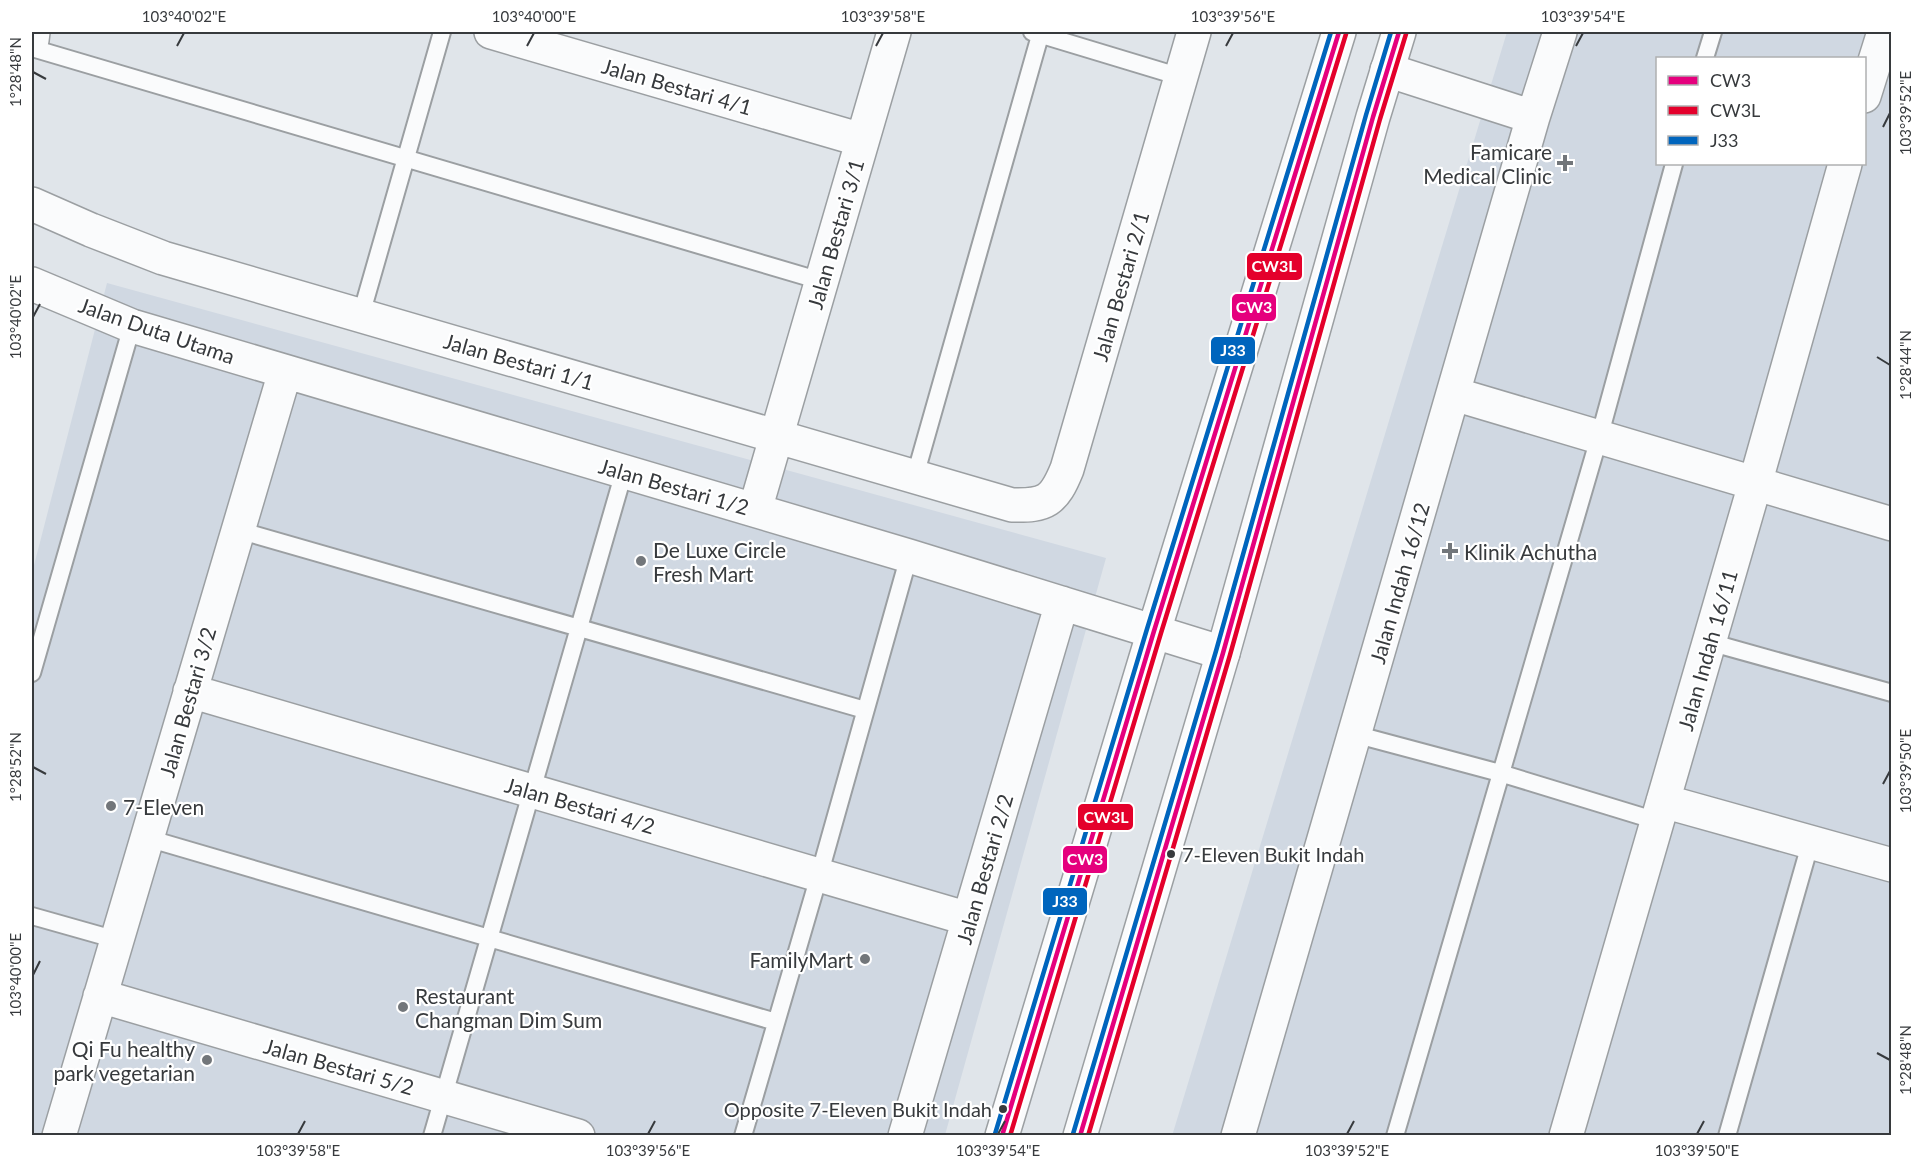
<svg xmlns="http://www.w3.org/2000/svg" width="1923" height="1167" font-family="Lato,sans-serif">
  <rect width="100%" height="100%" fill="#e0e5ea"/>
  <!-- built -->
  <path fill="#d0d8e2" fill-rule="evenodd" d="M1507,32h384v1103l-719,1zM1658,58h206v106h-206z
    M107,283l999,275 -161,577 -913,1v-563z"/>
  <g fill="none" stroke-linecap="round" stroke-linejoin="round">
    <defs>
      <path id="lane" d="M1032,32l149,45
        M32,48l789,233
        M1705,58l8,-26
        M361,315l81,-283
        M915,476l126,-444
        M238,530l627,180
        M1709,642l183,51
        M32,673l100,-347
        M1354,734l146,39 157,48
        M147,838l629,184
        M32,916l85,24
        M432,1136l192,-664
        M743,1136l76,-260 90,-320
        M1395,1136l204,-698 75,-274
        M1727,1136l84,-295"/>
      <path id="street" d="M491,32l371,108
        M32,40l1,-8
        M1387,70l146,47
        M1864,96l20,-64
        M32,204l59,26 72,28 849,247c34,1 42,-4 55,-36l127,-437
        M32,284l100,42 777,230 314,97
        M1454,394l438,130
        M755,510l139,-478
        M190,691l779,228
        M1663,801l229,64
        M100,996l478,140
        M59,1136l226,-764
        M905,1136l157,-533
        M1238,1136l295,-1019 27,-85
        M1566,1136l189,-652 90,-320"/>
      <path id="primary" d="M1002,1136l152,-505 185,-599
        M1080,1136l143,-483 150,-536 26,-85"/>
    </defs>
    <!-- lane casing -->
    <use href="#lane" stroke="#9b9fa2" stroke-width="20"/>
    <!-- street casing -->
    <use href="#street" stroke="#9b9fa2" stroke-width="36"/>
    <!-- primary casing -->
    <use href="#primary" stroke="#9b9fa2" stroke-width="36"/>
    <!-- lane -->
    <use href="#lane" stroke="#fafbfc" stroke-width="16"/>
    <!-- street -->
    <use href="#street" stroke="#fafbfc" stroke-width="33"/>
    <!-- primary -->
    <use href="#primary" stroke="#fafbfc" stroke-width="33"/>
    <defs>
      <path id="bus-1" d="M1002,1136l152,-505 185,-599
        M1080,1136l143,-483 150,-536 26,-85"/>
      <path id="bus-2" d="M1010,1136l151,-503 185,-599
        M1088,1136l142,-481 150,-536 26,-85"/>
      <path id="bus-3" d="M995,1134l152,-505 184,-597
        M1073,1134l143,-483 150,-536 25,-83"/>
    </defs>
    <!-- bus-1 casing -->
    <use href="#bus-1" stroke="#fff" stroke-width="9"/>
    <!-- bus-2 casing -->
    <use href="#bus-2" stroke="#fff" stroke-width="9"/>
    <!-- bus-3 casing -->
    <use href="#bus-3" stroke="#fff" stroke-width="9"/>
    <!-- bus-1 -->
    <use href="#bus-1" stroke="#e5007d" stroke-width="4.5"/>
    <!-- bus-2 -->
    <use href="#bus-2" stroke="#e4002b" stroke-width="4.5"/>
    <!-- bus-3 -->
    <use href="#bus-3" stroke="#0065bd" stroke-width="4.5"/>
  </g>
  <!-- ticks -->
  <path fill="none" stroke="#373a3d" stroke-width="2" d="M177,46l7,-13M527,46l7,-13M876,46l7,-13M1226,46l7,-13M1576,46l7,-13M33,72l13,7M1883,127l7,-14M33,317l7,-13M1877,357l13,8M33,767l13,7M1883,784l7,-13M33,975l7,-14M1877,1053l13,7M298,1134l7,-13M648,1134l7,-13M998,1134l7,-13M1347,1134l7,-13M1697,1134l7,-13"/>
  <!-- markers -->
  <g fill="#72767a" stroke="#fff" stroke-width="2">
    <path d="M1562 154h6v6h6v6h-6v6h-6v-6h-6v-6h6z"/>
    <path d="M1447 542h6v6h6v6h-6v6h-6v-6h-6v-6h6z"/>
    <circle cx="641" cy="561" r="6"/>
    <circle cx="111" cy="806" r="6"/>
    <circle cx="865" cy="959" r="6"/>
    <circle cx="403" cy="1007" r="6"/>
    <circle cx="207" cy="1060" r="6"/>
  </g>
  <g fill="#373a3d" stroke="#fff" stroke-width="2">
    <circle cx="1171" cy="854" r="5"/>
    <circle cx="1003" cy="1109" r="5"/>
  </g>
  <g text-anchor="middle" dominant-baseline="central" stroke-width="4.5" stroke-linejoin="round" paint-order="stroke">
    <!-- bus labels -->
    <g font-size="20" fill="#373a3d" stroke="#fff" text-anchor="start">
      <text x="1182" y="854">7-Eleven Bukit Indah</text>
      <text x="992" y="1109" text-anchor="end">Opposite 7-Eleven Bukit Indah</text>
    </g>
    <!-- street labels -->
    <g font-size="21" fill="#373a3d" stroke="#fff">
      <text transform="translate(677 86) rotate(16)">Jalan Bestari 4/1</text>
      <text transform="translate(835 234) rotate(-74)">Jalan Bestari 3/1</text>
      <text transform="translate(1120 286) rotate(-74)">Jalan Bestari 2/1</text>
      <text transform="translate(157 330) rotate(19)">Jalan Duta Utama</text>
      <text transform="translate(519 361) rotate(16)">Jalan Bestari 1/1</text>
      <text transform="translate(674 486) rotate(16)">Jalan Bestari 1/2</text>
      <text transform="translate(1399 583) rotate(-74)">Jalan Indah 16/12</text>
      <text transform="translate(1707 650) rotate(-74)">Jalan Indah 16/11</text>
      <text transform="translate(187 702) rotate(-74)">Jalan Bestari 3/2</text>
      <text transform="translate(580 805) rotate(16)">Jalan Bestari 4/2</text>
      <text transform="translate(984 869) rotate(-74)">Jalan Bestari 2/2</text>
      <text transform="translate(339 1066) rotate(16)">Jalan Bestari 5/2</text>
    </g>
    <!-- poi labels -->
    <g font-size="21" fill="#373a3d" stroke="#fff" text-anchor="start">
      <text x="1552" y="151" text-anchor="end">Famicare<tspan x="1552" dy="24">Medical Clinic</tspan></text>
      <text x="653" y="549">De Luxe Circle<tspan x="653" dy="24">Fresh Mart</tspan></text>
      <text x="1464" y="551">Klinik Achutha</text>
      <text x="123" y="806">7-Eleven</text>
      <text x="853" y="959" text-anchor="end">FamilyMart</text>
      <text x="415" y="995">Restaurant<tspan x="415" dy="24">Changman Dim Sum</tspan></text>
      <text x="195" y="1048" text-anchor="end">Qi Fu healthy<tspan x="195" dy="24">park vegetarian</tspan></text>
    </g>
  </g>
  <g stroke="#fff" stroke-width="2">
    <rect x="1246" y="252" width="57" height="29" rx="6" fill="#e4002b"/>
    <rect x="1231" y="293" width="46" height="29" rx="6" fill="#e5007d"/>
    <rect x="1210" y="336" width="46" height="29" rx="6" fill="#0065bd"/>
    <rect x="1077" y="803" width="57" height="28" rx="6" fill="#e4002b"/>
    <rect x="1062" y="845" width="46" height="29" rx="6" fill="#e5007d"/>
    <rect x="1042" y="887" width="46" height="29" rx="6" fill="#0065bd"/>
  </g>
  <g font-size="16" text-anchor="middle" font-weight="bold" fill="#fff">
    <text x="1274" y="272">CW3L</text>
    <text x="1254" y="313">CW3</text>
    <text x="1233" y="356">J33</text>
    <text x="1106" y="823">CW3L</text>
    <text x="1085" y="865">CW3</text>
    <text x="1065" y="907">J33</text>
  </g>
  <!-- border -->
  <rect width="1923" height="1167" fill="none" stroke="#ffffff" stroke-width="66"/>
  <!-- legend -->
  <rect x="1656" y="57" width="210" height="108" fill="#ffffff" stroke="#afb0b1" stroke-width="1.5"/>
  <rect x="1668" y="76" width="30" height="9" fill="#e5007d" stroke="#afb0b1" stroke-width="1.5"/>
  <text x="1710" y="87" font-size="18" fill="#373a3d">CW3</text>
  <rect x="1668" y="106" width="30" height="9" fill="#e4002b" stroke="#afb0b1" stroke-width="1.5"/>
  <text x="1710" y="117" font-size="18" fill="#373a3d">CW3L</text>
  <rect x="1668" y="136" width="30" height="9" fill="#0065bd" stroke="#afb0b1" stroke-width="1.5"/>
  <text x="1710" y="147" font-size="18" fill="#373a3d">J33</text>
  <rect x="33" y="33" width="1857" height="1101" fill="none" stroke="#373a3d" stroke-width="2"/>
  <g font-size="15" text-anchor="middle" fill="#373a3d">
    <text x="184" y="22">103°40'02"E</text>
    <text x="534" y="22">103°40'00"E</text>
    <text x="883" y="22">103°39'58"E</text>
    <text x="1233" y="22">103°39'56"E</text>
    <text x="1583" y="22">103°39'54"E</text>
    <text transform="translate(16 72) rotate(-90)" y="5">1°28'48"N</text>
    <text transform="translate(1906 113) rotate(-90)" y="5">103°39'52"E</text>
    <text transform="translate(16 317) rotate(-90)" y="5">103°40'02"E</text>
    <text transform="translate(1906 365) rotate(-90)" y="5">1°28'44"N</text>
    <text transform="translate(16 767) rotate(-90)" y="5">1°28'52"N</text>
    <text transform="translate(1906 771) rotate(-90)" y="5">103°39'50"E</text>
    <text transform="translate(16 975) rotate(-90)" y="5">103°40'00"E</text>
    <text transform="translate(1906 1060) rotate(-90)" y="5">1°28'48"N</text>
    <text x="298" y="1156">103°39'58"E</text>
    <text x="648" y="1156">103°39'56"E</text>
    <text x="998" y="1156">103°39'54"E</text>
    <text x="1347" y="1156">103°39'52"E</text>
    <text x="1697" y="1156">103°39'50"E</text>
  </g>
</svg>
